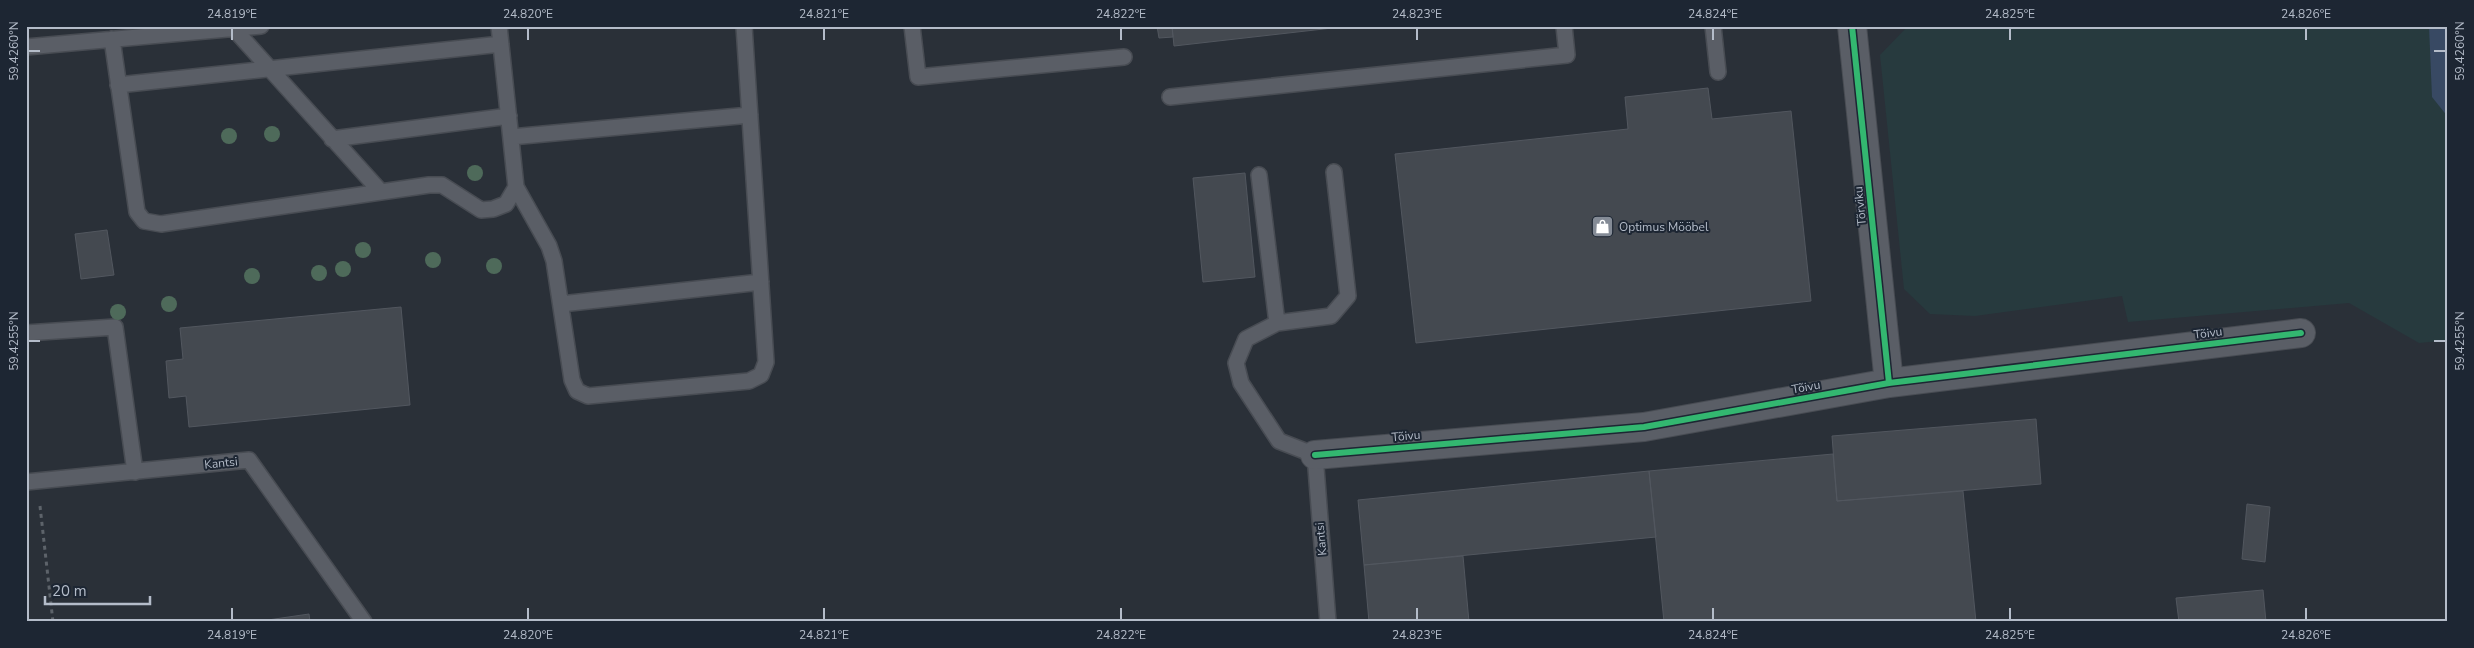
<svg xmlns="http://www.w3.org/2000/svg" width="2474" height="648" font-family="'Nunito Sans',sans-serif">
  <rect width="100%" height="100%" fill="#2a3038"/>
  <!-- green -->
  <path fill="#273a3e" d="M1908,26h540v314l-29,3 -70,-40 -221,19 -6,-26 -147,20 -45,-2 -26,-25 -24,-234z"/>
  <!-- water -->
  <path fill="#384963" d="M2429,26h19v91l-16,-20z"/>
  <!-- building -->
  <path fill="#444950" stroke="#52575f" d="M1157,26h15l1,11 -14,1z
    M1172,26h178l-176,20z
    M1708,88l4,31 79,-8 20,190 -395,42 -21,-189 233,-25 -3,-32z
    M1245,173l10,104 -52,5 -10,-104z
    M107,230l7,45 -33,4 -6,-45z
    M401,307l9,98 -221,22 -3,-31 -17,2 -3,-37 17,-2 -3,-31z
    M2036,419l5,65 -204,17 -5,-65z
    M1833,454l4,47 126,-10 13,131h-312l-15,-151z
    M1649,471l7,66 -292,28 -6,-65z
    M2247,504l23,3 -5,55 -23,-3z
    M1463,556l6,66h-100l-5,-57z
    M2263,590l3,32h-87l-3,-24z
    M309,614l1,8h-56z"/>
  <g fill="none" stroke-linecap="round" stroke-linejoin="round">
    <defs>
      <path id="lane" d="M912,26l6,51 206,-20
        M1713,26l5,46
        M234,29l147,163
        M112,39l25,173 7,9 17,3 268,-39h13l39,25 12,-1 13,-5 10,-17 -17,-161
        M26,47l235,-21
        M118,85l383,-41
        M1170,97l397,-42 -3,-29
        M511,137l239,-22
        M332,139l177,-23
        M1259,175l18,148
        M516,187l33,59 5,15 18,119 5,11 11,5 161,-15 12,-6 5,-13 -22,-336
        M561,304l200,-22
        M26,333l89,-6 20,145
        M26,482l223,-22 115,162
        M1328,622l-13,-167 -36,-14 -38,-58 -5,-20 10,-24 31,-16 54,-7 17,-20 -14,-124"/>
      <path id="street" d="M1852,26l37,357
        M1315,455l329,-28 245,-44 412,-50"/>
    </defs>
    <!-- lane casing -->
    <use href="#lane" stroke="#484c53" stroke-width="18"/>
    <!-- street casing -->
    <use href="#street" stroke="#484c53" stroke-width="30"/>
    <!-- path -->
    <path stroke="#5d636a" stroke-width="3" stroke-dasharray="4 4" stroke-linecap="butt" d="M40,506l13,116"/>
    <!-- lane -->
    <use href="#lane" stroke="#5a5e66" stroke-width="15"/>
    <!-- street -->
    <use href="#street" stroke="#5a5e66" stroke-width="28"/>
    <defs>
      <path id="cycleway" d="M1852,26l37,357
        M1315,455l329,-28 245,-44 412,-50"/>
    </defs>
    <!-- cycleway casing -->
    <use href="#cycleway" stroke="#1d2633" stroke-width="9"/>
    <!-- cycleway -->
    <use href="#cycleway" stroke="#33b770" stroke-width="6"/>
  </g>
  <!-- trees -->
  <g fill="#4e6a5a">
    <circle cx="272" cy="134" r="8"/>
    <circle cx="229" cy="136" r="8"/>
    <circle cx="475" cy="173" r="8"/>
    <circle cx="363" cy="250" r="8"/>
    <circle cx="433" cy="260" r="8"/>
    <circle cx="494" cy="266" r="8"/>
    <circle cx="343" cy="269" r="8"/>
    <circle cx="319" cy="273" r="8"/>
    <circle cx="252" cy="276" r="8"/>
    <circle cx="169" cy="304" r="8"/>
    <circle cx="118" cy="312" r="8"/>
  </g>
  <!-- ticks -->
  <path fill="none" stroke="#b4bcc9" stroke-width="2" d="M232,28v12M528,28v12M824,28v12M1121,28v12M1417,28v12M1713,28v12M2010,28v12M2306,28v12M28,51h12M2434,51h12M28,341h12M2434,341h12M232,608v12M528,608v12M824,608v12M1121,608v12M1417,608v12M1713,608v12M2010,608v12M2306,608v12"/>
  <!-- icons -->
  <defs>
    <symbol id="shop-square" viewBox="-11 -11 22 22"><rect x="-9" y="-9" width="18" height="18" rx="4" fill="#848b96" stroke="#1d2633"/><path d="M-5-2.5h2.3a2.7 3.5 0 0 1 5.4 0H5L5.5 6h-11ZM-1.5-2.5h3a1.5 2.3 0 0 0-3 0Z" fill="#fff"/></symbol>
  </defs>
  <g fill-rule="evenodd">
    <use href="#shop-square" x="1590" y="214" width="25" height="25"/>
  </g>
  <g text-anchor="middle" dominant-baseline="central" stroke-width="4" stroke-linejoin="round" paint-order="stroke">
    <!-- street labels -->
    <g font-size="12" fill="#b4bcc9" stroke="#1d2633">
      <text transform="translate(1860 206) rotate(-96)">Tõrviku</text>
      <text transform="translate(2208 333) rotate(-7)">Tõivu</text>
      <text transform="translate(1806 387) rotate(-10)">Tõivu</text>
      <text transform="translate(1406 436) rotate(-5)">Tõivu</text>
      <text transform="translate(221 463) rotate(-6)">Kantsi</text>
      <text transform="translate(1321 539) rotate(-95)">Kantsi</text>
    </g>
    <!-- poi labels -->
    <g font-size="12" fill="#b4bcc9" stroke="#1d2633" text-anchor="start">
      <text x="1619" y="227">Optimus Mööbel</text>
    </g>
  </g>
  <!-- border -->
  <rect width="2474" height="648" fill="none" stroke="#1d2633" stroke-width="55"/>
  <!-- scale -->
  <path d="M45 596v8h105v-8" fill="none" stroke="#b4bcc9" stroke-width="2.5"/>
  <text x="52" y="596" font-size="15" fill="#b4bcc9" stroke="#1d2633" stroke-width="4" paint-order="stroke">20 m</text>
  <rect x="28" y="28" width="2418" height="592" fill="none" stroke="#b4bcc9" stroke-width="2"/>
  <g font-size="12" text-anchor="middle" fill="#b4bcc9">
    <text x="232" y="18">24.819°E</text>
    <text x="528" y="18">24.820°E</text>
    <text x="824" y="18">24.821°E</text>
    <text x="1121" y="18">24.822°E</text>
    <text x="1417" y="18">24.823°E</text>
    <text x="1713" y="18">24.824°E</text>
    <text x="2010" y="18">24.825°E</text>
    <text x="2306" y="18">24.826°E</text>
    <text transform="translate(14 51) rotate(-90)" y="4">59.4260°N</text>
    <text transform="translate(2460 51) rotate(-90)" y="4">59.4260°N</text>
    <text transform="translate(14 341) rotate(-90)" y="4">59.4255°N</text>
    <text transform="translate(2460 341) rotate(-90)" y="4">59.4255°N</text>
    <text x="232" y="639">24.819°E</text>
    <text x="528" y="639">24.820°E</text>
    <text x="824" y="639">24.821°E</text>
    <text x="1121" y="639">24.822°E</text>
    <text x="1417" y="639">24.823°E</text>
    <text x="1713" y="639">24.824°E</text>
    <text x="2010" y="639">24.825°E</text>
    <text x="2306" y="639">24.826°E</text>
  </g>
</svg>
